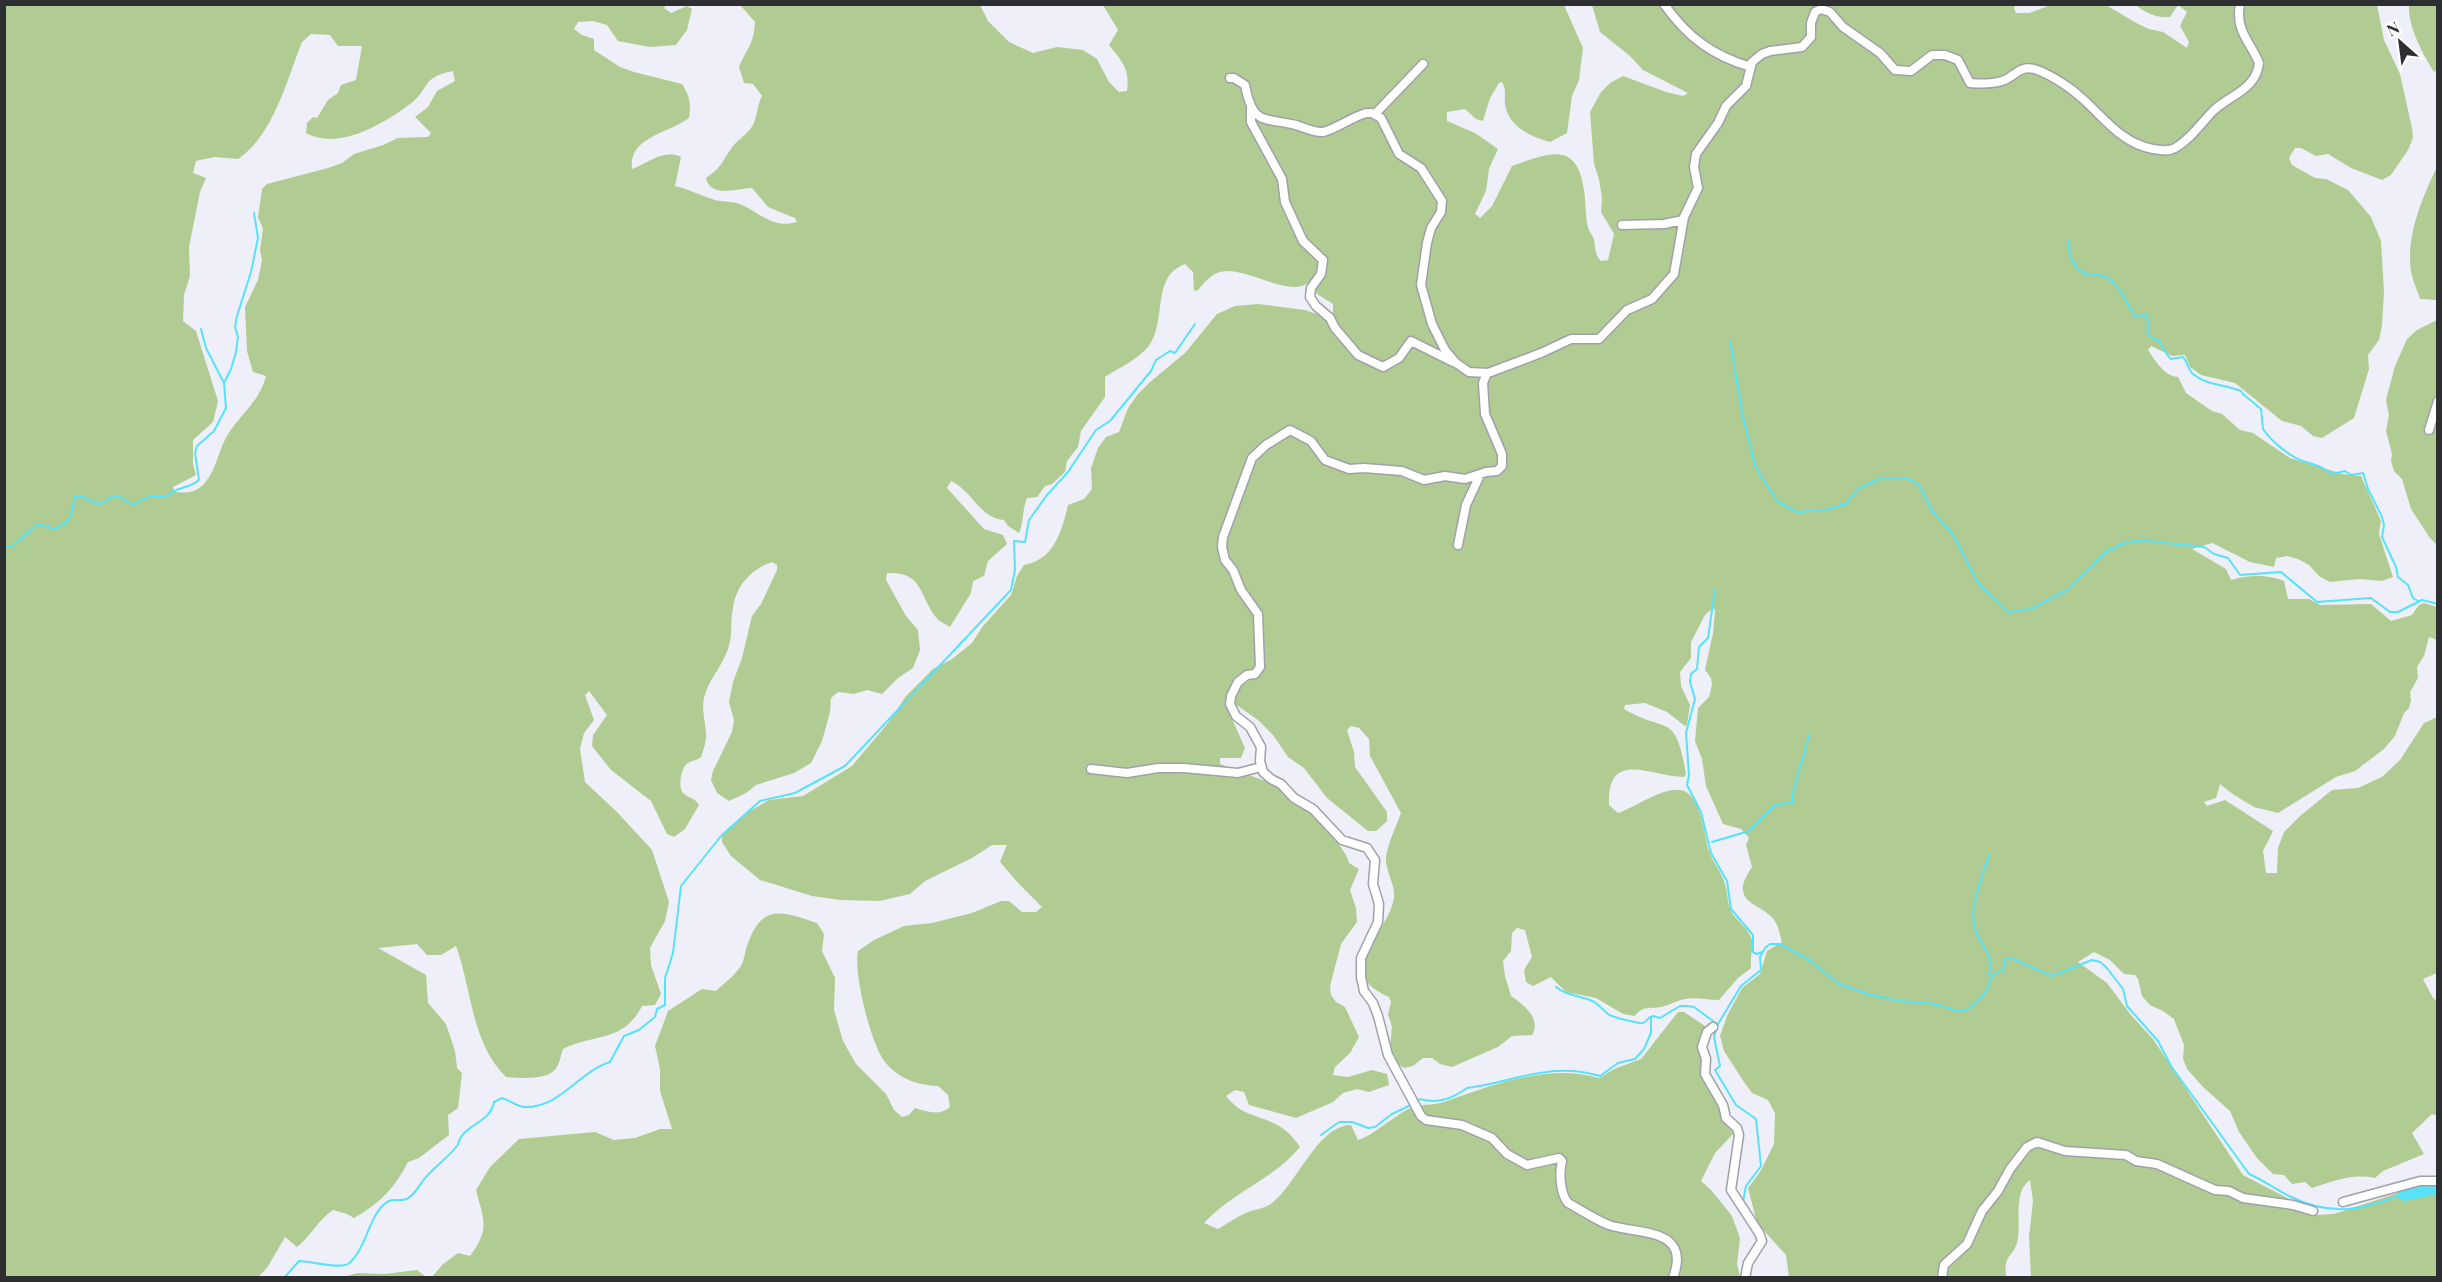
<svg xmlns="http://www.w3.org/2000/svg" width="2442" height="1282" font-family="'Playfair Display',serif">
  <rect width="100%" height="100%" fill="#eeeff8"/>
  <!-- green -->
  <path fill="#b0cc92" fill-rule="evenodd" d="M667,4l-3,4 7,5 16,-7 5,3 -5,21 -11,15 -26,2 -32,-6 -11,-16 -14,-4 -15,1 -4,7 8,6 12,4v11l26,17 14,5 48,12c8,12 9,20 7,34 -20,15 -61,19 -57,51 15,-5 33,-21 49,-12l-6,29c14,3 26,10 40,14 8,2 19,1 27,5 20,9 31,24 55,17l-2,-4 -27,-11 -16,-19c-15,0 -41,11 -46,-10 18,-12 16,-18 28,-33 5,-6 13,-11 17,-17 7,-9 5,-21 11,-32l-9,-12 -9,-1 -5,-16c8,-19 15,-23 16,-45l-15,-17h240l8,16 21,21 24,11 24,-6 26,3 14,9 12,23 10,10 8,-1c3,-22 -5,-30 -18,-46l9,-15 -15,-25h461l19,43 -4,32 -7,16 -5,37 -17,9c-19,-5 -41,-15 -45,-37 -1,-9 2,-15 -3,-23l-3,1 -9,15 -7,23 -7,-2 -11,-10 -18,3v9l28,12 23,16 -9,20 -3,22 -11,23 5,4 12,-12 20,-40c37,-13 65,-26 72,24 2,13 1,26 4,37 1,5 5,8 6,13 2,8 0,14 7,21l7,-1 6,-26 -13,-22 1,-14 -3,-19 -5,-15 -4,-52 11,-20 9,-9 13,-7 43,16 17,4 5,-3 -45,-23 -13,-14 -30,-24 -8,-27 425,-1 -3,4 2,5h13l22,-8h55l32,19 11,5 14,3 24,16 2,-6 -9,-16 7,-14 -9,-7 -8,12c-15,1 -23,-4 -35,-12h242l7,35 16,34 12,54 1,10 -5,12 -17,25 -9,5 -31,-12 -23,-14 -12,2 -15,-8h-6l-6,10 3,7 23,13 11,1 22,11 23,27 10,24 3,51 -2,33 -3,15 -11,15 1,14 -15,49 -32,20 -9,-2 -12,-10 -19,-5 -47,-38 -34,-8 -11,-8 -5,-12 -13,1 -21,-10 -3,4c7,10 17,27 30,27l8,16 26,18 10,3 18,16 13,3 37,25 53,16 18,2 20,45 -2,13 14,43 -11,4 -23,-2 -29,3 -10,-5 -11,-12 -11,-6 -11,-3 -11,2 -2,9 -24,-5 -38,-19 -20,6 34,20 5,11c17,-5 36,-6 53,1l4,18h21l11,6 51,-1 20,17 21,-6 7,-10 5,-2 13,4v33l-8,-3 -5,19 -7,11 1,11 -8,14 1,8 -2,8 -5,5 -9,23 -11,13 -29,22 -19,6 -58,36 -24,-6 -20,-12 -14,-11 -4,14 -12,4 3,4 18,-6 48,31 -10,20 3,22h11l1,-25 6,-16 16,-16 32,-26 26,-2 24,-11 18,-17 24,-37 13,-6v256l-14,6 10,19 4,3 1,115 -6,-2 -20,19 12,21 -41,17 -8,7c-22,-5 -42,3 -63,10l-7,-6 -13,2 -8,-9 -11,-1 -16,-16 -18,-26 -9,-21 -27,-24 -16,-18 -4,-10 1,-14 -10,-26 -11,-8 -13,-6 -8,-9 -4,-17 -3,-4 -11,-1 -14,-14 -16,-8 -16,10 29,21 24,32 22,24 90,136 52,27 12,12 9,1 18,-1 70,-23 33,-1v87h-406l-2,-40 4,-36 -3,-21c-18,12 -8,47 -13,63 -6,17 -13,10 -11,34h-217l-3,-22 -29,-32 -9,-35 12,-16 14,-28 1,-31 -7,-13 -16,-7 -8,-11 -20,-31 -4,-15 7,-20 15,-28 18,-14 7,-23 15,-9c-2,-6 -3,-14 -6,-19 -11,-21 -51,-17 -24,-56l-6,-22 3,-7 -8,-9 -18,-5 -17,-38 -4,-27 -7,-18 3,-33 11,-11 3,-12 -1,-7 -6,-8 8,-37 2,-23 -2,-2 -8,7 -14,27v16l-11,14 1,14 9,19 -3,20 -2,1 -18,-14 -22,-9 -20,2 -1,4c44,26 51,1 62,65l-2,3c-33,0 -77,-29 -75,28l9,8c17,-5 51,-31 68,-21 16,9 18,43 23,59 4,12 13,21 16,33 3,9 2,18 6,27 6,11 18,17 21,29 1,9 -2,19 -1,28l-13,10 -19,22c-12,0 -23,-3 -34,-1 -9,2 -16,6 -24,8 -11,2 -18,-2 -26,9l-12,-2 -27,-16 -30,-6 -15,-15 -18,9 -7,-4 -2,-12 8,-13 -7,-27 -8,-2 -5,5 -1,18 -8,10 2,15 6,20c12,8 31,23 21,39l-20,1 -14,11 -46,20 -12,-3 -8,-6h-9l-10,8 -9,2 -9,-6 -5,-15 2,-20 -4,-13 3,-12 -2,-5c-59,-26 -1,-62 5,-99 2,-12 -9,-27 -8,-41 2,-14 10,-30 15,-44l-31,-57 -1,-17 -10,-11 -8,-2 -4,4 7,22 1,15 32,45v9l-11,10h-8l-41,-33 -23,-30 -16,-11 -15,-22 -15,-15 -20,-14 -14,-5 21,47 -4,10h-21v6l58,22 8,11 16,8 16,14 18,21 10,15 3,8 10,6 -9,21 6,18 1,14 -16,22 -11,42 1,9 5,7 9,5 14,30 -9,16 -15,14 -2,8 15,2 24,-7 15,4 2,11 -20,7 -12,-3 -14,4 -10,9 -37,16 -47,-13 -5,-13 -9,-2 -9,6c22,29 50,14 74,51 -26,32 -68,45 -96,76l14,6c9,-5 18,-12 28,-16 8,-4 19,-4 26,-10 26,-20 45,-77 79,-78l7,15c12,-3 37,-24 50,-31 12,-6 24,-3 36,-7 49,-17 103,-39 155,-24l15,-9 27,-10 37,-47h6l21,14c-7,19 -2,28 -5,47l18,30 5,17 8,7 2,7 -18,19 -14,28 10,9 21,26 8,22 -3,26 3,13h-1308l10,-12 16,-12 12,3c20,-27 14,-35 6,-66l14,-23 29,-28 76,-7 19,8 21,-2 25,-9h12l-12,-38v-22l-5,-23 13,-35 34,-22 14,2c8,-8 20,-16 26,-27 2,-5 3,-12 5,-18 15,-43 34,-35 70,-23l7,11 -2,17 13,27 -1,32 9,31 13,23 30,30 8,16 8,7 7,-2 6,-7c13,4 25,8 35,-1l-2,-12 -10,-9c-21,-1 -39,-7 -53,-24 -14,-17 -32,-90 -27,-111l16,-11 30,-14 28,-3 40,-10 29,-12h8l13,11h14l6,-5 -22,-22 -20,-23 7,-17h-15l-20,13 -47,23 -15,13 -31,7 -38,-1 -29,-4 -52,-16 -29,-24 -9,-14v-8l28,-23 19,-11 34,-4 49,-30 36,-43 18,-27 27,-27 19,-10 20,-16 11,-17 28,-31 6,-19 7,-11c30,-5 38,-34 44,-60l16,-6 8,-10 -1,-21 7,-20 8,-11 13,-5 9,-24 10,-14 12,-12 35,-29 32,-39 18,-8 23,-2 47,6 21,7 7,-3v-10l-16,-10 -2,-5 7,-13 -5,-4c-3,3 -6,9 -9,11 -20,15 -64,-18 -88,-11 -10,3 -16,11 -22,18l-4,1 -1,-19 -8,-8c-35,13 -17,58 -37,83 -10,12 -29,21 -43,30v20l-24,34 -3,16 -11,14 -2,11 -13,12 -7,2 -8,11 -10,1c-5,12 -3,24 -8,35l-11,-7 -4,-6c-25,-2 -32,-30 -53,-39l-4,7 37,41 19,6 4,9 -19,17 -4,15 -11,5 -2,12 -21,34c-5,-3 -12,-6 -15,-11 -16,-22 -13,-45 -48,-43l-1,7 20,36 12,14 2,20 -7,18 -15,10 -16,16 -15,-4 -13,4 -16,-2 -7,6 -1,14 -8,29 -11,22 -17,10 -38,12 -10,8 -17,8 -12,-8 -6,-13 2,-9 19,-39 2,-12 -5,-18 4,-20 9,-24 10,-42 9,-12 16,-34v-5l-5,-3c-21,7 -36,24 -39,46 -3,14 0,28 -5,41 -6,18 -20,31 -24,49 -3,14 3,28 2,41 -1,6 -3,12 -5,18 -5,4 -8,3 -13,6 -7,4 -11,25 -4,31 6,5 10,3 15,11l-14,24 -11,8 -7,-3 -16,-33 -40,-31 -19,-24 1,-11 14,-20 -18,-24 -4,4 9,25 -10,13 -4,16 5,33 33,31 34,37 17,52 -4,19 -15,27 1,17 10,29 -6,11 -13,1c-19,37 -47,27 -79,43 -2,5 -3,13 -6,18 -8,14 -37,11 -51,10 -35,-34 -34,-88 -50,-131l-15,9h-14l-10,-11 -39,4 48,27 2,28 18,21 9,27 2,17 5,5 -4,35 -10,7 1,20 -30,23 -11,4c-14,27 -28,41 -54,56l-7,-4 -14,-4c-15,10 -22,26 -36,37l-12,-10 -18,31 -9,9 -253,1v-1273zM311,34l19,1 8,11h24l-6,34 -15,5 -3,8 -10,7 -11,18 -4,-1 -6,6 -1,10c33,18 77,-9 104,-29 21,-15 9,-26 43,-33l2,10 -18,10 -9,16 -13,10 16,16 -3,4 -30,1 -15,7 -29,9 -12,9 -14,5 -61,16 -5,5 -4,28 5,12 -3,21 2,10 -4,20 -13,27 2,44 6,21 13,4c-7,29 -32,42 -43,68 -6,14 -9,30 -21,42 -9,7 -16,7 -27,6l-2,-5 23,-12 -3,-11v-24l20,-18 5,-21 -22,-70 -13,-10 1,-26 6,-19 -1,-29 11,-55 6,-14 -13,-5 3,-12 18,-4 24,2c36,-25 48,-77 64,-117z
    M2409,5h28v65l-3,2c-12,-20 -26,-45 -25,-67z
    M2437,167l1,133 -18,-1c-2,-7 -6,-15 -8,-23 -8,-36 10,-78 25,-109z
    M2437,320v225l-7,-7 -19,-29 -9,-30 -8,-8 -3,-10 1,-7 -6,-23 3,-16 -3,-15 9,-34 12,-27 10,-9z
    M417,1270l9,7h-82l13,-4 27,1z"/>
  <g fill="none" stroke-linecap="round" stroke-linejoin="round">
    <!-- stream -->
    <path stroke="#56e2f9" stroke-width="2" d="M2069,241c-1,15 6,34 25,34 5,0 8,-1 13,2 13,9 20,27 28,39l11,-1c4,8 0,13 2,19 3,5 8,5 12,8 4,6 5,12 11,17l12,-2c5,5 4,11 9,16 14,13 33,11 49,18l2,3 18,15 2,20c9,13 28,29 43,33 12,4 15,4 26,12l13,-3 6,4 12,-2 5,16 14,28 2,8 -2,12 14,30 2,10 10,8 5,13 5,3
      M201,329l5,19 18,35
      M1730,341l13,76 13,51 22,34 19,10 27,-2 22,-6 12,-15 23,-11 28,1 10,6 13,26 22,25 24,47 30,29 23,-3 36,-19 40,-39 18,-8 15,-3 64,7 10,7 14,4 12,17 41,-3 36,30 54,-4 19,14h8l24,-12 16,4
      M4,547h8l25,-23 18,5c20,-10 15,-14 20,-32l5,-1 19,8 8,-3 5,-5 8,1 13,8 16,-9 17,1c12,-12 22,-7 33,-17l-4,-27 2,-7 17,-15 12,-23 -2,-25 7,-14 5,-17 2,-15 -3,-10 2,-11 14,-44 7,-34 -4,-25
      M1715,589l-7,49 -9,9 -2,22 -6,5 -1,8 5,17 -9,34 3,42 -2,10 14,27 10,41 16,28 4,28 22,26v17l4,2 5,-2
      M1712,842l37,-11 26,-26 19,-3 -2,-5 17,-62
      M1989,855c-6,19 -19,51 -15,70 4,21 21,26 15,49l3,2
      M1556,987c11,9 21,8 34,13 8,3 12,9 18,14 3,3 32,10 35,9 3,-1 5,-4 7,-6
      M1416,1102l4,-3c18,5 32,0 47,-11 48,-6 82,-27 133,-12l18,-13 17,-4 9,-10 7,-16v-16l2,-1 7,2 20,-12h7l7,1 23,17
      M1321,1135l18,-13h13l16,6 7,-1 17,-13 19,-9
      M1743,1202l3,-16 15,-20 -5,-47 -20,-14 -21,-35 5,-4 -6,-29 4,-13 23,-38 20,-16 -1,-13 5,-9 5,-4h10l29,16 30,24 29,10 30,7 33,2 27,8 8,-1 10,-7 11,-13 5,-14 12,-7 1,-10 6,-1 41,18 40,-16 8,2 6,5 17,22 4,17 31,35 13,25 78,108c14,6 26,15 40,22 44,22 73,13 116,-2
      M284,1278l15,-17c10,0 41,8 49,3 19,-14 21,-53 41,-63 5,-2 13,0 18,-2 7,-4 11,-11 15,-17 10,-14 25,-23 35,-36 1,-1 3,-8 4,-9 9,-14 30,-16 33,-35l8,-4c8,2 13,8 22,9 37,1 54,-35 86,-45l14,-26 15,-6 16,-13 2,-8 8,-4v-27l8,-25 8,-67 40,-50 39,-35 35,-8 50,-27 166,-176 4,-20 -1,-29 11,1 4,-22 18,-25 21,-23 28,-42 14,-9 41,-50 5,-11 14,-9 5,2 20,-29"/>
    <!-- river -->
    <path stroke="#56e2f9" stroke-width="14" d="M2405,1194l33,-7"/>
    <defs>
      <path id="street" d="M1664,4c23,33 49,52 87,63
        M1230,78h4l11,7c8,41 18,32 51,40 9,3 19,8 27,7 13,-3 29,-15 43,-19h6l9,5 18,36 22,14 21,33 -1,11 -10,16 -4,15 -6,42 11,39 13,26 11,13 13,9 19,1 53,-20 30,-14h28l28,-29 25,-11 22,-25 10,-57 14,-29 -4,-21 2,-13 22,-31 8,-17 20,-20 6,-24 10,-8 8,-3 32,-4 9,-10v-14l4,-11 6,-3 9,3 13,15 37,26 15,17 16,1 21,-16h13l13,5 12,23c10,1 22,1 32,-2 13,-4 17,-16 32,-12 12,3 34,17 43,25 25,20 42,49 76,55 8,1 15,3 22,-1 16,-9 27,-26 39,-38 18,-16 42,-21 45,-47 -9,-22 -24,-32 -19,-59
        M1251,109v13l31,57 3,23 18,39 20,19 -2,14 -10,14 -1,9 6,9 14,12 5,10 23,27 25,12 16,-9 12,-17 42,21
        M1375,114l48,-50
        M1622,225l42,-1 19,-4
        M1487,373l-4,10 2,31 17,40v12l-5,5 -11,1 -21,7 -20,-3 -21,4 -22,-9 -38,-3 -15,1 -24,-9 -14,-19 -21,-11 -24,15 -14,13 -29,79 -1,10 3,13 8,10 8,20 17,24 2,53 -5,7 -8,1 -9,7 -7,14 -1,8 6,12 14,11 11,20 -1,14 3,11 8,7 10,5 13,14 19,11 29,31 25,8 8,12 -2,24 6,20 -1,18 -17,36v19l3,14 9,12 5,13 10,39 33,61 5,4 36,5 30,13 15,16 20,11 32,-7 3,3c-3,12 -2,32 6,42 13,7 28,17 41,22 30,10 83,2 64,53
        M2429,430l9,-29
        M1458,545l8,-40 14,-30
        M1091,769l36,4 31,-5h26l54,5 23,-6
        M1713,1027l-6,5 -5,15 4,12 -1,15 18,31 3,13 11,10 2,7 -8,55 28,43 3,8 -14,22 -3,15
        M2343,1202l77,-21h18
        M1942,1278l2,-13 23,-21 15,-33 16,-20 12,-22 17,-22 10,-5 28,9 61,4 10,6 21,3 58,26 14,1 14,7 50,7 20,6"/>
    </defs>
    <!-- street casing -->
    <use href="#street" stroke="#9fa1a9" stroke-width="11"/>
    <!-- street -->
    <use href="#street" stroke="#fff" stroke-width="8"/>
  </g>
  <!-- border -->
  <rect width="2442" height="1282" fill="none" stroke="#2d2e31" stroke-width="12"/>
  <!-- north arrow -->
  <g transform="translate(2400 42) rotate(332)" stroke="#ffffff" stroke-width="4.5" paint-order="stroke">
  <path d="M0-4.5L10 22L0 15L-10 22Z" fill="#2d2e31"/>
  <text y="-9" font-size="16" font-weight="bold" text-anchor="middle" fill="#2d2e31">N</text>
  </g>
</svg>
